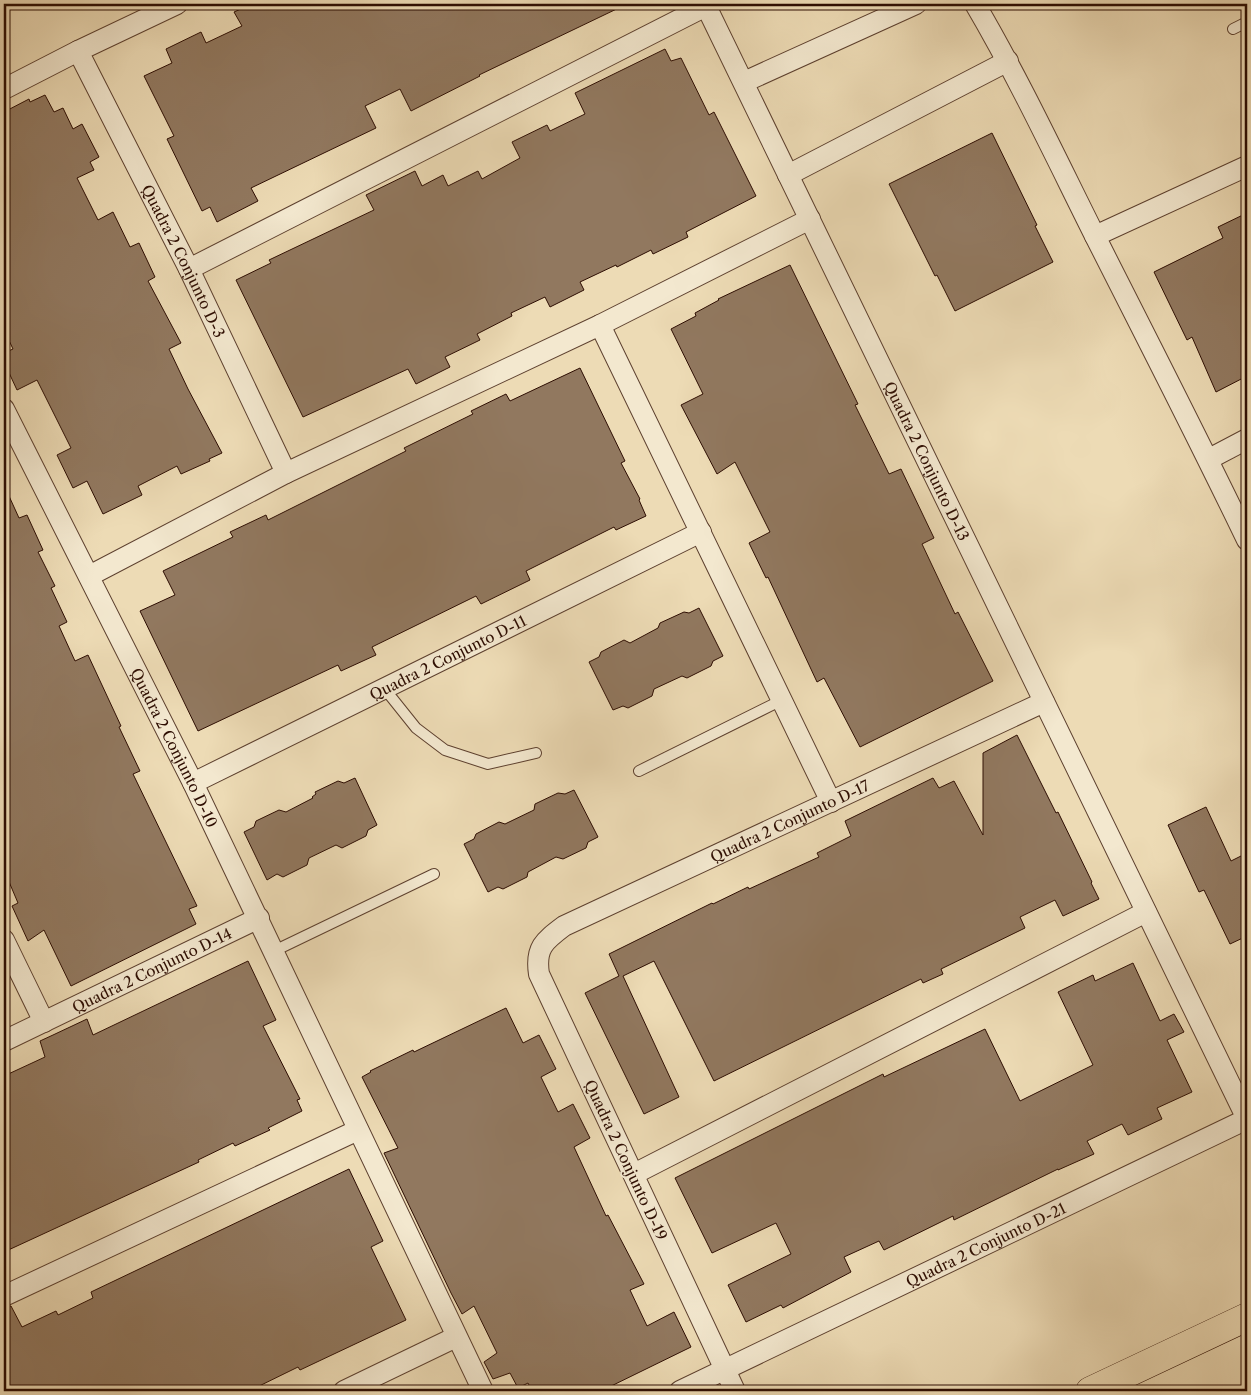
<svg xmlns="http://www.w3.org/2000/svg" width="1251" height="1395" font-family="'Libre Caslon Text',serif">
  <rect width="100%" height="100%" fill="#eddbb5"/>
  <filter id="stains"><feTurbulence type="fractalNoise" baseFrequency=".004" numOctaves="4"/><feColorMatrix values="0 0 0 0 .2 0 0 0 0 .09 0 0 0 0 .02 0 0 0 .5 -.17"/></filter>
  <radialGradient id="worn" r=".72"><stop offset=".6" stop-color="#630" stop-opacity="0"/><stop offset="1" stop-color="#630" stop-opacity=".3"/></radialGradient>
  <!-- building -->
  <path fill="#91785f" stroke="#2d0d02" d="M252,4h375l-148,71 1,1 -69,35 -11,-22 -35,17 11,22 -125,60 7,13 -41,21 -7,-15 -8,4 -35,-72 7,-3 -30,-60 28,-13 -6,-14 35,-17 5,11 36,-17 -8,-14z
    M665,49l6,12 10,-3 28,57 5,-3 42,84 -70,36 2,5 -35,17 -2,-4 -34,17 -1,-2 -36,17 4,8 -34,17 -5,-10 -34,16 1,3 -35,18 3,6 -35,17 5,10 -34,17 -8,-15 -105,48 -67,-137 35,-17 -2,-3 105,-50 -8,-15 49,-24 7,15 21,-11 5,11 30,-15 4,8 38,-21 -8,-16 35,-17 3,6 35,-17 -10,-21z
    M45,95l9,17 9,-4 10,21 9,-5 17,33 -9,5 4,8 -17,8 21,42 15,-8 17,35 9,-4 16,34 -7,4 33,62 -12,6 19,40 34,64 -13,6 1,2 -29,13 -4,-8 -39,20 4,9 -39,19 -16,-33 -14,7 -16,-33 14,-7 -34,-68 -20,10 -13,-28v-9l9,-4 -9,-19v-218l25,-13 1,3z
    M992,133l45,92 -2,1 18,36 -98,49 -18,-36 -2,1 -46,-92z
    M1247,213v163l-31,16 -24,-55 -5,3 -33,-68 69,-34 -5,-11z
    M790,265l68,139 -3,1 34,69 12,-5 33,69 -12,6 33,70 3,-2 35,69 -133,66 -36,-69 -7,4 -49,-105 -2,1 -17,-35 21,-11 -35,-70 -18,12 -36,-69 22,-11 -32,-65 25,-13 -1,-3 24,-13 -1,-1z
    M580,368l45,93 -4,2 19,36 -1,1 7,16 -30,14 -2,-3 -88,44 4,9 -49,24 -5,-8 -104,51 4,8 -35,16 -3,-6 -140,66 -58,-120 35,-16 -12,-24 70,-34 -3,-5 36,-17 2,5 138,-69 -2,-3 69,-34 -2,-3 35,-17 4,7z
    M4,485l15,33 8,-3 16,35 -5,2 17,34 -4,2 16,34 -8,4 16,35 13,-6 33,71 -2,1 21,44 -7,3 64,132 -8,3 7,15 -125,62 -27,-56 -16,11 -16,-35 6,-3 -14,-33z
    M699,608l24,48 -10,5 -2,5 -24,12 -5,-2 -28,13 -2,7 -24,12 -5,-2 -10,4 -24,-48 10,-5 2,-5 23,-12 6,3 28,-15 2,-5 24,-11 5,1z
    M1017,735l39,78 2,-1 34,70 -1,1 8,16 -36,17 -8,-16 -35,17 5,11 -84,41 2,5 -20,9 -2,-4 -207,102 -60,-120 -31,15 56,121 -35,17 -59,-121 34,-17 -10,-22 103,-51 1,1 35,-17 1,2 70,-32 -2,-4 34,-17 -6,-15 88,-43 6,10 15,-7 29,54v-82z
    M355,778l22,47 -9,5 -2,6 -24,12 -6,-3 -27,13 -2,7 -24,12 -6,-3 -10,6 -23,-48 10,-5 2,-6 23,-11 7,2 27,-14 -1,-1 4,-3 -1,-2 23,-11 6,2z
    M574,790l24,47 -10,5 -2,6 -23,11 -7,-2 -28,15 -1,5 -24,12 -5,-2 -10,5 -24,-48 10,-5 2,-5 23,-12 6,2 29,-14 1,-6 23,-11 7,1z
    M1206,807l25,54 16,-8v83l-17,8 -26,-54 -5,2 -31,-67z
    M248,961l28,59 -13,6 37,73 -3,1 5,11 -34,17 2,2 -35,16 -2,-3 -35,17 1,2 -195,90v-176l41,-19 -5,-16 13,-6 34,-16 6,16z
    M1133,963l27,58 14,-7 10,18 -17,8 25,52 -35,16 5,11 -34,16 -6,-11 -35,17 7,13 -36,16v-1l-104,51 -1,-4 -69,34 -5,-9 -35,16 7,15 -68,36 -2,-3 -35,17 -18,-37 63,-31 -15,-31 -64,30 -37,-75 208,-104 1,3 101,-48 35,72 73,-36 -35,-73 35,-17 2,6z
    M506,1008l17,35 16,-8 17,34 -15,8 17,35 15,-8 17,34 -16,9 32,69 2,-1 36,69 -14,6 17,36 27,-14 17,35 -90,44h-69l-4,-8 -10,5 -8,-15 -17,6 -9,-17 13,-9 -23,-47 -12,8 -11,-21 -67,-140 14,-5 -36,-71 9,-5 -1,-1 43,-21 1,2z
    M349,1169l34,72 -12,6 35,73 -106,50 -2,-3 -49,24h-240l-5,-11v-72l7,-2 11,21 34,-16 2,4 35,-17 -2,-6z"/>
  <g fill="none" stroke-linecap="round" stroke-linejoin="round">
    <defs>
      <path id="service" d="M1233,29l14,-7
        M384,688l32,40 29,22 43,14 48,-11
        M639,771l143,-71
        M274,951l160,-77"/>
      <g id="minor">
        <path id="s1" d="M705,4l542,1115"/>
        <path d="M975,4c44,75 81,154 120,232 51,101 103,202 152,304"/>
        <path id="s2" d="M78,51l111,218 97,204"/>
        <path d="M744,82l172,-78"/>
        <path d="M4,89l74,-38 99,-47"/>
        <path d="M788,175l220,-114"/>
        <path d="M1095,236l152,-70"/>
        <path d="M189,269l517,-263"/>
        <path d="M600,325l231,477"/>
        <path id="s3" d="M4,409l189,374 290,608"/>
        <path d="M1209,459l38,-20"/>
        <path d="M89,576l197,-103 314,-148 210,-106"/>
        <path id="s4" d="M193,783l508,-251"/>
        <path d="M4,940l40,82"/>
        <path id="s5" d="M4,1041l255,-123"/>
        <path d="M634,1174l512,-262"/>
        <path d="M4,1296l354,-166"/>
        <path d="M344,1391l112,-54"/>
        <path id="s6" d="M680,1391l567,-272"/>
        <path id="s7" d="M735,1391l-196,-417c-4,-26 5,-33 25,-48l480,-224"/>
      </g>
      <path id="trunk" d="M1090,1391l157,-74"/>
    </defs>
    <!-- service casing -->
    <use href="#service" stroke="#5d402f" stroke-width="12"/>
    <!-- minor casing -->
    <use href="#minor" stroke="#5d402f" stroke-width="22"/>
    <!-- trunk casing -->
    <use href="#trunk" stroke="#2d0d02" stroke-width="29"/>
    <!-- service -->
    <use href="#service" stroke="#f3e8cf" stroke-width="10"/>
    <!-- minor -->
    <use href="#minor" stroke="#f3e8cf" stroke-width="20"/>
    <!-- trunk -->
    <use href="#trunk" stroke="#eddbb5" stroke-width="28"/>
  </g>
  <g text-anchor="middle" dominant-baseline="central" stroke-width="4" stroke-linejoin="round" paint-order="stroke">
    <!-- street labels -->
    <g font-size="15" fill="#2d0d02" stroke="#f3e8cf">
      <text stroke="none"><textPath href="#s2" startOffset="235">Quadra 2 Conjunto D-3</textPath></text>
      <text stroke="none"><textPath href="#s1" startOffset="508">Quadra 2 Conjunto D-13</textPath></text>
      <text stroke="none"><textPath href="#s4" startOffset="284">Quadra 2 Conjunto D-11</textPath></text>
      <text stroke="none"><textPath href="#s3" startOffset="379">Quadra 2 Conjunto D-10</textPath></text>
      <text stroke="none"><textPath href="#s7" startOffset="768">Quadra 2 Conjunto D-17</textPath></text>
      <text stroke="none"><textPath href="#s5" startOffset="164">Quadra 2 Conjunto D-14</textPath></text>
      <text transform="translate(626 1160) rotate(65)">Quadra 2 Conjunto D-19</text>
      <text stroke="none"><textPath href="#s6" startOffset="339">Quadra 2 Conjunto D-21</textPath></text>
    </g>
  </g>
  <!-- margin -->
  <rect width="1251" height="1395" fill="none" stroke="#eddbb5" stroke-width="20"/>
  <rect x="5" y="5" width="1241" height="1385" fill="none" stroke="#2d0d02" stroke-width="2.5"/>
  <rect x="10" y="10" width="1231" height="1375" fill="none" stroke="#2d0d02"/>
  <rect width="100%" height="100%" filter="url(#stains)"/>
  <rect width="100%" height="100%" fill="url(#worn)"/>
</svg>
